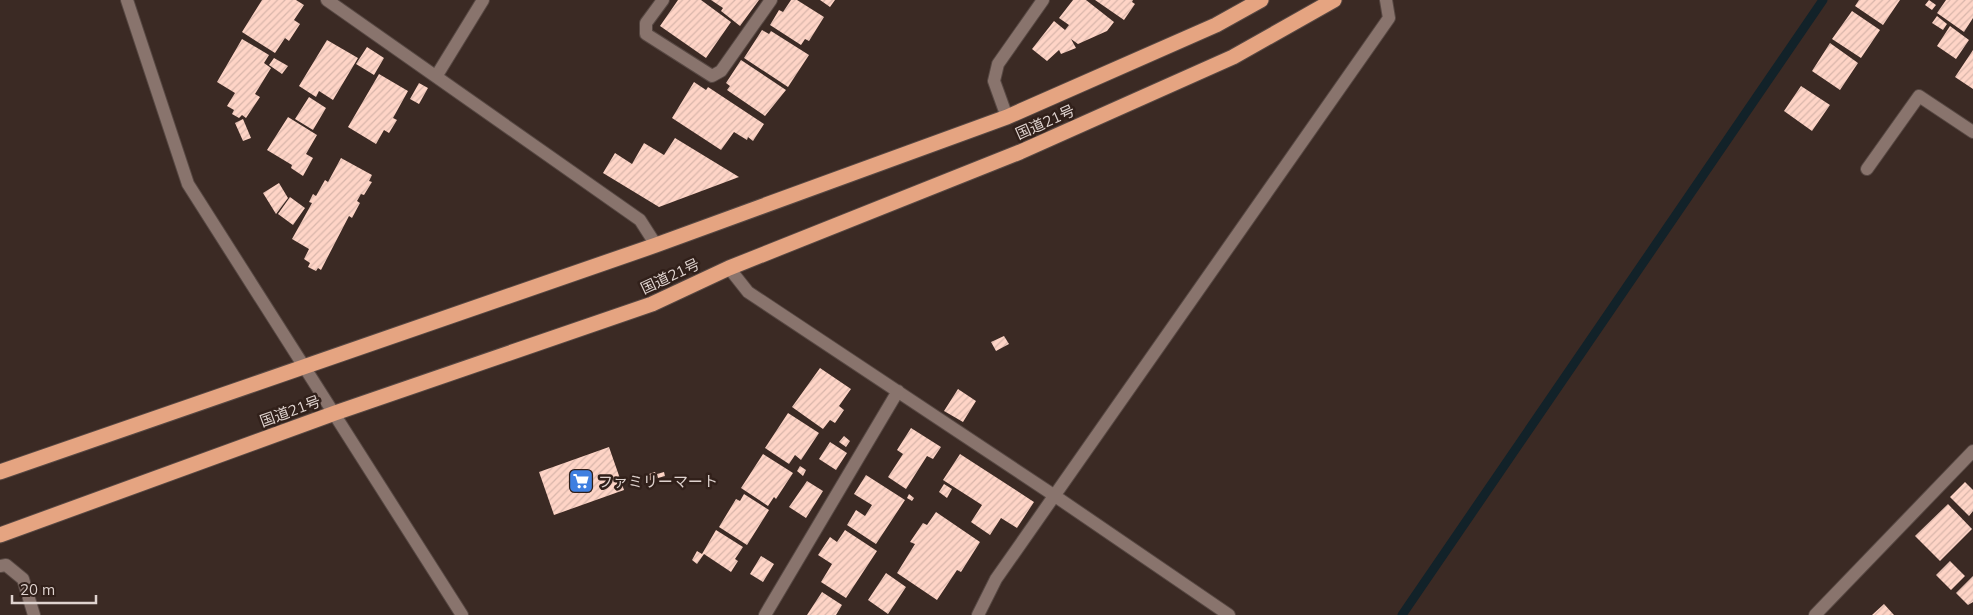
<svg xmlns="http://www.w3.org/2000/svg" width="1973" height="615" font-family="Mulish,'Noto Sans JP',sans-serif">
  <defs>
    <pattern id="building-hatch" width="6" height="6" patternUnits="userSpaceOnUse" patternTransform="scale(1.25)"><rect width="6" height="6" fill="#fed4c6"/><path d="M-1 1l2-2M0 6l6-6M5 7l2-2" fill="none" stroke="#d9b6ab"/></pattern>
  </defs>
  <rect width="100%" height="100%" fill="#3b2a24"/>
  <g fill="none" stroke-linecap="round" stroke-linejoin="round">
    <!-- stream -->
    <path stroke="#122229" stroke-width="9" d="M1402,615l421,-615"/>
  </g>
  <!-- building -->
  <path fill="url(#building-hatch)" d="M262,0h34l8,5 -10,15 6,4 -11,17 -4,-3 -10,15 -33,-21z
    M678,0h23l30,22 -25,36 -46,-32z
    M711,0h48l-19,26 -19,-15 2,-3z
    M791,0h6l27,17 -15,24 -4,-2 -4,6 -31,-20 9,-15 4,2z
    M820,0h15l-5,7z
    M1073,0h13l28,22 -7,9 -29,13 -7,-5 5,9 -15,6 -2,-4 -12,11 -15,-12 22,-28 11,9 4,-5 -10,-7z
    M1095,0h38l-1,2 3,2 -11,16z
    M1859,0h41l-17,25 -28,-19z
    M1929,0l7,5 -4,5 -7,-5z
    M1946,0h27v18l-9,14 -27,-19z
    M1852,11l28,19 -19,28 -29,-19z
    M1937,16l10,8 -4,6 -11,-7z
    M1950,26l19,14 -13,19 -19,-13z
    M762,30l7,4 2,-3 38,24 -21,32 -44,-29z
    M242,39l27,16 -5,8 7,5 -16,26 5,3 -14,21 -4,-3 -3,3 -7,-4 2,-4 -7,-4 8,-13 -18,-11z
    M327,40l31,18 -25,42 -14,-9 -3,6 -17,-11z
    M1830,43l28,20 -18,27 -28,-19z
    M367,47l17,11 -10,17 -18,-11z
    M1973,50v39l-18,-12z
    M274,58l14,8 -6,8 -13,-9z
    M741,60l45,30 -21,26 -38,-26 3,-4 -4,-3z
    M379,74l29,17 -15,27 4,2 -8,13 -5,-3 -8,14 -28,-17z
    M694,82l12,8 2,-3 56,37 -11,17 -5,-4 -1,3 -13,-8 -13,18 -49,-32z
    M419,83l9,5 -9,16 -9,-5z
    M1801,86l29,19 -18,26 -28,-20z
    M309,97l17,11 -13,22 -18,-11z
    M288,117l29,18 -11,19 7,4 -10,18 -12,-8 1,-3 -25,-15z
    M243,119l8,19 -8,3 -8,-18z
    M675,138l64,39 -80,30 -56,-34 12,-20 17,11 12,-21 20,12z
    M341,158l31,17 -3,6 3,1 -8,13 -3,-1 -4,7 3,2 -8,15 -3,-2 -28,54 -3,-2 -2,3 -8,-4 2,-4 -6,-4 5,-10 -17,-10 20,-36 -3,-1 4,-8 3,2 9,-16 3,2z
    M279,183l9,15 -12,16 -13,-21z
    M290,197l15,11 -12,17 -15,-11z
    M1004,336l5,8 -13,7 -5,-9z
    M820,368l31,21 -12,17 5,4 -9,13 -5,-3 -7,9 -31,-22z
    M958,389l18,12 -13,21 -19,-11z
    M788,413l31,20 -18,27 -6,-5 -6,9 -24,-16z
    M911,428l30,19 -8,12 -6,-3 -21,33 -18,-12 15,-23 -6,-4z
    M844,436l6,5 -4,6 -7,-5z
    M830,442l17,11 -11,17 -17,-11z
    M609,447l15,43 -70,25 -15,-43z
    M763,454l30,19 -17,26 -2,-2 -6,9 -27,-18z
    M960,454l74,48 -17,26 -16,-10 -11,17 -19,-13 11,-17 -39,-25z
    M800,466l6,4 -3,6 -6,-5z
    M655,472l2,6 -9,3 -2,-6z
    M664,472l1,4 -7,2 -1,-4z
    M866,475l39,25 -29,44 -29,-19 9,-15 9,6 7,-11 -18,-11z
    M807,481l16,10 -17,27 -17,-11z
    M1965,482l8,8v21l-4,5 -19,-19z
    M944,484l8,5 -5,9 -8,-6z
    M744,494l25,16 -22,35 -28,-18 17,-28 4,2z
    M909,494l5,4 -2,3 -5,-3z
    M1948,504l24,25 -32,32 -25,-25z
    M936,512l44,30 -19,30 -4,-2 -20,30 -40,-27 18,-29 -5,-2 13,-19 4,2z
    M716,530l27,17 -8,12 3,2 -7,11 -27,-18 -7,10 -5,-4 5,-9 5,3z
    M845,530l32,21 -31,47 -25,-16 11,-18 -14,-9 12,-18 7,5z
    M761,556l13,8 -11,18 -13,-8z
    M1950,561l15,15 -14,14 -15,-15z
    M886,573l20,14 -18,27 -20,-14z
    M1973,576v26l-5,3 -12,-12z
    M822,592l20,13 -6,10h-29z
    M1884,604l10,11h-22z"/>
  <g fill="none" stroke-linecap="round" stroke-linejoin="round">
    <defs>
      <path id="minor" d="M127,0l61,184 274,431
        M327,0l313,220 16,25
        M663,0l-17,23v11l66,42 9,-5 50,-71
        M437,75l46,-75
        M1007,117l-13,-36 4,-17 45,-64
        M1867,169l52,-73 54,36
        M729,268l19,24 307,204 174,119
        M0,566l6,-1 17,14 11,36
        M765,615l133,-224
        M978,615l18,-36 393,-561 -3,-18
        M1815,615l158,-164"/>
      <path id="highway" d="M0,472l656,-227 351,-128 209,-92 45,-25
        M0,535l335,-122 317,-109 77,-36 291,-116 213,-95 101,-57"/>
    </defs>
    <!-- minor casing -->
    <use href="#minor" stroke="#574843" stroke-width="14"/>
    <!-- highway casing -->
    <use href="#highway" stroke="#574843" stroke-width="17"/>
    <!-- minor -->
    <use href="#minor" stroke="#89746d" stroke-width="12"/>
    <!-- highway -->
    <use href="#highway" stroke="#e5a481" stroke-width="15"/>
  </g>
  <!-- icons -->
  <defs>
    <symbol id="supermarket-square" viewBox="-11 -11 22 22"><rect x="-9" y="-9" width="18" height="18" rx="4" fill="#3f7fe0" stroke="#31201a"/><path d="M-6-5.5h2.5l.6 2H6L4.5 2H-2.5L-4.4-4H-6ZM-1.5 3.2a1.3 1.3 0 1 0 .1 0ZM3 3.2a1.3 1.3 0 1 0 .1 0Z" fill="#fff"/></symbol>
  </defs>
  <g fill-rule="evenodd">
    <use href="#supermarket-square" x="567" y="467" width="28" height="28"/>
  </g>
  <g text-anchor="middle" dominant-baseline="central" stroke-width="5" stroke-linejoin="round" paint-order="stroke">
    <!-- street labels -->
    <g font-size="15" fill="#dfd3cf" stroke="#31201a">
      <text transform="translate(1045 122) rotate(-24)">国道21号</text>
      <text transform="translate(670 276) rotate(-25)">国道21号</text>
      <text transform="translate(290 411) rotate(-20)">国道21号</text>
    </g>
    <!-- poi labels -->
    <g font-size="15" fill="#dfd3cf" stroke="#31201a" text-anchor="start">
      <text x="598" y="481">ファミリーマート</text>
    </g>
  </g>
  <!-- scale -->
  <path d="M12 595v8h84v-8" fill="none" stroke="#dfd3cf" stroke-width="2.5"/>
  <text x="20" y="595" font-size="15" fill="#dfd3cf" stroke="#31201a" stroke-width="4" paint-order="stroke">20 m</text>
</svg>
